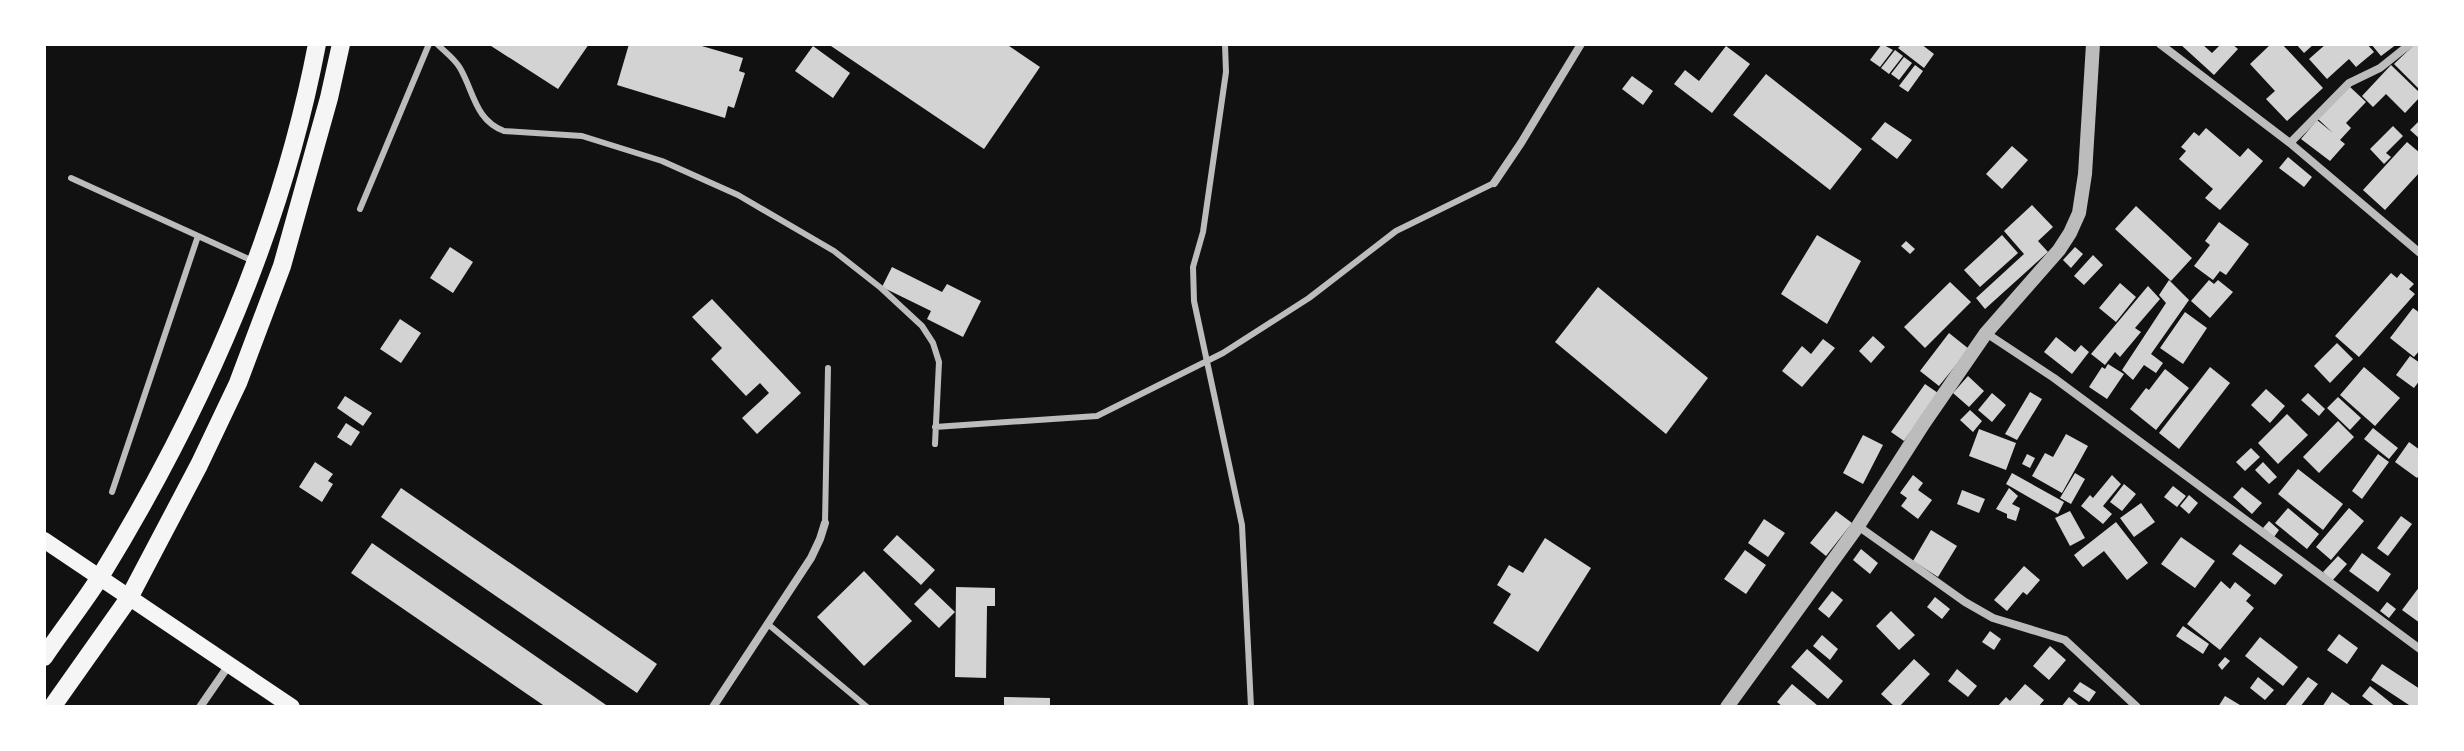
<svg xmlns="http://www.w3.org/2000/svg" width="2464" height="751" font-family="'Noto Sans',sans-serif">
  <rect width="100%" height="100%" fill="#111"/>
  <!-- building -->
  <path fill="#d3d3d3" d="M488,44h101l-31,45z
    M629,44h66l48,14 -4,13 6,2 -11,35 -6,-2 -3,12 -108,-33z
    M828,44h178l34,23 -56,82z
    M1882,44l11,6 -13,17 -10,-7z
    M1902,44h19l13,10 -10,14 -26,-20z
    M2180,44h22l10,9 9,-9h11l6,5 -24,26z
    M2271,44h11l41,44 -36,33 -21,-22 9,-8 -25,-27z
    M2296,44h18l-10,9z
    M2326,44h41l7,8 -18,15 -7,-8 -22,20 -18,-20z
    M2371,44h26l-16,12z
    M2415,44h5v46l-26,-26z
    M813,46l37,27 -17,25 -38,-27z
    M1726,46l24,18 -38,49 -38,-29 11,-14 14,11z
    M1895,50l8,6 -14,18 -8,-6z
    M1904,57l8,6 -13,17 -8,-6z
    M1915,65l8,6 -15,21 -9,-6z
    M2391,65l29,28v4l-15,16 -19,-19 -13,13 -11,-11z
    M1766,74l96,75 -32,41 -97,-75z
    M1632,76l21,15 -10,14 -21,-16z
    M2349,86l17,16 -20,21 5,5 -11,12 5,4 -15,17 -29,-22 16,-19 16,13 -15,-14z
    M2420,120v19l-10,-9z
    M1885,122l27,18 -15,19 -26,-20z
    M2393,126l10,10 -17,17 5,4 -7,7 -14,-15z
    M2206,128l34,29 8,-9 15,13 -43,49 -15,-12 8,-9 -34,-30 7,-8 -5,-4 13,-15 5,4z
    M2407,142l13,11v19l-35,38 -22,-20z
    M2012,146l16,14 -26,29 -16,-15z
    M2288,157l24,20 -8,10 -25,-19z
    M2032,205l21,22 -15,14 10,11 -63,57 -9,-11 48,-44 -20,-23z
    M2136,206l56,52 -21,23 -56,-52z
    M2219,222l30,22 -23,31 -6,-4 -7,9 -19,-14 16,-21 -5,-4z
    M1817,235l44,26 -34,63 -46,-30z
    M2002,235l16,18 -38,34 -16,-17z
    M1906,241l9,8 -5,5 -9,-8z
    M450,247l23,15 -20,31 -23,-15z
    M2075,247l8,7 -12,14 -8,-8z
    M2093,255l10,10 -19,20 -10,-9z
    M892,267l50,25 5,-8 34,17 -18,36 -36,-18 4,-8 -49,-24z
    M2391,273l6,5 4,-5 13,11 -5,5 6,5 -56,63 -24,-21z
    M2169,280l20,20 -38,54 12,9 -7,10 -12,-8 -11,15 -11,-10 44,-67 -7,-8z
    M2209,280l5,4 4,-4 15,12 -23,26 -19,-17z
    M1950,282l21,20 -46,46 -21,-21z
    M2120,283l16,14 -20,25 -17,-14z
    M2148,286l12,13 -25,29 6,4 -21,25 -5,-5 -10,13 -14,-11z
    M1598,287l110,91 -42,56 -111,-92z
    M712,299l89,94 -44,41 -15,-16 27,-25 -9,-10 -14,13 -35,-37 11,-11 -30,-31z
    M2413,308l7,5v37l-6,7 -24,-19z
    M2185,312l22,16 -24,36 -23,-16z
    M400,319l21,14 -20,30 -21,-14z
    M1949,333l20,16 -30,37 -19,-15z
    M1873,336l12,11 -14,16 -12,-12z
    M2056,337l19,15 6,-7 8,7 -17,22 -28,-22z
    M1823,339l12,9 -33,39 -20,-16 20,-25 9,8z
    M2337,343l16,16 -23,24 -16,-17z
    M2410,356l10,7v17l-6,8 -18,-13z
    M2108,364l16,10 -17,25 -18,-12 13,-20 3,2z
    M2210,367l20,16 -51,66 -20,-16z
    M2364,367l36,31 -25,28 -35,-31z
    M2165,369l24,19 -33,42 -26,-21 16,-21 3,2z
    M1968,376l16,15 -15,16 -16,-14z
    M1925,384l13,9 -34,48 -13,-9z
    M2266,389l19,17 -15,17 -19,-18z
    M2030,392l12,7 -25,41 -12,-6z
    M1992,393l14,12 -14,17 -14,-12z
    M2308,393l17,16 -6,7 -18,-16z
    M345,396l27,17 -9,13 -26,-18z
    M2338,397l23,21 -11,12 -23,-22z
    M1970,410l12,11 -9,11 -13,-12z
    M2287,414l21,21 -30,29 -20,-21z
    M2338,421l16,16 -35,36 -16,-16z
    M346,423l14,9 -9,14 -14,-9z
    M2373,428l25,20 -9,11 -25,-20z
    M1979,429l37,14 -10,27 -37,-14z
    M2066,434l22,12 -26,47 -30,-17 13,-23 8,4z
    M1863,435l20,10 -20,39 -20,-11z
    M2409,442l11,8v24l-3,4 -22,-16z
    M2251,448l9,9 -15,14 -9,-9z
    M2027,454l8,4 -5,10 -8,-4z
    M2378,454l11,8 -27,37 -10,-8z
    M315,462l18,12 -5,7 5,3 -11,18 -23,-15z
    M2263,462l14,15 -8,7 -14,-14z
    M2298,469l45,35 -20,26 -45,-36z
    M2012,473l52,29 -6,12 -52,-30z
    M2075,473l10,6 -14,25 -11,-6z
    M1913,475l10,8 -5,7 14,10 -14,19 -17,-13 6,-8 -7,-5z
    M2112,475l9,9 -18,22 9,8 -9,10 -22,-18 9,-11 3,3z
    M2124,484l12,10 -14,17 -12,-9z
    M2173,486l13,10 -9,11 -13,-10z
    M2242,487l20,16 -10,11 -19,-17z
    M401,488l256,176 -20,29 -256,-176z
    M2009,488l9,8 -6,8 8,4 -4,13 -9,-3v-4l-11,-5z
    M1962,490l23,9 -6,14 -22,-9z
    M2189,495l9,8 -9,11 -9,-8z
    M2141,503l14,19 -21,15 -14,-19z
    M2288,508l31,26 -12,15 -32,-26z
    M2349,508l15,13 -33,39 -15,-13z
    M1836,511l16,12 -26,33 -16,-13z
    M2070,511l15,27 -15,8 -15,-28z
    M2401,516l11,8 -24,32 -11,-8z
    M1764,519l21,14 -17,24 -20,-14z
    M2269,521l10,9 -5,7 -11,-9z
    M2116,522l32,41 -21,17 -23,-29 -21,16 -9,-12z
    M1931,530l26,16 -19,31 -25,-16z
    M897,535l38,35 -14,15 -38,-35z
    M2181,537l34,24 -20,27 -34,-24z
    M1545,538l46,30 -53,84 -45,-29 18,-29 -14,-9 12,-20 14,8z
    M372,543l237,164h-63l-195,-134z
    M2240,544l43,31 -8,10 -43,-31z
    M1861,549l17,14 -8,11 -17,-14z
    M1745,550l21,15 -20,29 -22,-15z
    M2362,553l29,21 -13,18 -29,-21z
    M2338,556l9,8 -15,17 -9,-9z
    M2024,566l16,14 -13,15 -4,-3 -16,19 -13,-11z
    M864,571l48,50 -48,45 -47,-49z
    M2221,581l9,8 5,-7 16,13 -5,6 8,7 -34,42 -33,-26z
    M2420,586v37l-18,-13z
    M956,587l39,1v18h-8l-1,72 -31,-1z
    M930,588l25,24 -16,16 -25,-24z
    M1832,591l11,9 -14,18 -11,-9z
    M1935,597l15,12 -8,10 -15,-12z
    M2387,602l9,7 -7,9 -9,-7z
    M1891,611l24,24 -16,15 -23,-24z
    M2183,626l26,18 -6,10 -27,-18z
    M1990,631l11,8 -7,11 -12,-8z
    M2339,634l19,14 -11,16 -20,-14z
    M1822,635l16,14 -8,11 -17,-14z
    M2260,637l38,30 -15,19 -38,-30z
    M2050,646l16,14 -17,20 -16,-14z
    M1807,649l36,32 -15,18 -37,-32z
    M2225,657l5,4 -8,9 -4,-5z
    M1914,659l16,15 -31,33h-4l-14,-13z
    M2382,664l38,25v18h-8l-41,-27z
    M1957,669l20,17 -9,11 -20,-16z
    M2258,677l16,13 -9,10 -15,-12z
    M2308,677l10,7 -18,23h-16z
    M2080,682l16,10 -7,10 -16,-11z
    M1792,684l25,21 -2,2h-32l-6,-5z
    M2025,684l19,16 -6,7h-41l9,-10 4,4z
    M2370,686l26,21h-20l-14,-11z
    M2332,692l21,15h-31z
    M2225,696l15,9 -1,2h-21z
    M1004,697l46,1v9h-46z
    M2069,697l12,10h-20z"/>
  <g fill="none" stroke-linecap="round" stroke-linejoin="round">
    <!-- service -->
    <path stroke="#bcbcbc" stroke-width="6" d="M437,44c8,8 17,14 23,24 14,24 15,52 44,63l78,5 80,25 76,34 96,56 47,37 41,38 11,17 6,19 -4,82
      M1225,44l1,28 -23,160 -10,35 1,34 48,224 9,182
      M71,178l182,83
      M360,209l69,-165
      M935,427l162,-11 126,-63 86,-55 87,-67 98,-48
      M112,492l86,-256
      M825,523l3,-155
      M769,625l98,82"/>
    <!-- minor -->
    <path stroke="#bcbcbc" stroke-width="8" d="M2160,44l130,99 130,110
      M2290,143l59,-60 31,-15 30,-24
      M1494,183l27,-40 60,-99
      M1986,333l68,45 366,271
      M1858,526l107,76 28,16 72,22 72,67
      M200,707l29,-42
      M713,707l98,-149 9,-19 5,-16"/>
    <!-- tertiary -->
    <path stroke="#bcbcbc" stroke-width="14" d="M1727,707l131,-181 66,-103 62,-90 73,-83 11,-17 9,-20 6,-39 8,-130"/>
    <!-- secondary -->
    <path stroke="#f5f5f5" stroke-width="16" d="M44,540l248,167"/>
    <!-- primary -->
    <path stroke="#f5f5f5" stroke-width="18" d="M44,657c18,-27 39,-53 56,-80 100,-163 181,-344 217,-533
      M52,707l77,-109 70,-133 39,-82 44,-117 47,-168 12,-54"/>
  </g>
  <!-- border -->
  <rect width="2464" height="751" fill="none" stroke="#ffffff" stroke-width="92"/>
</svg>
